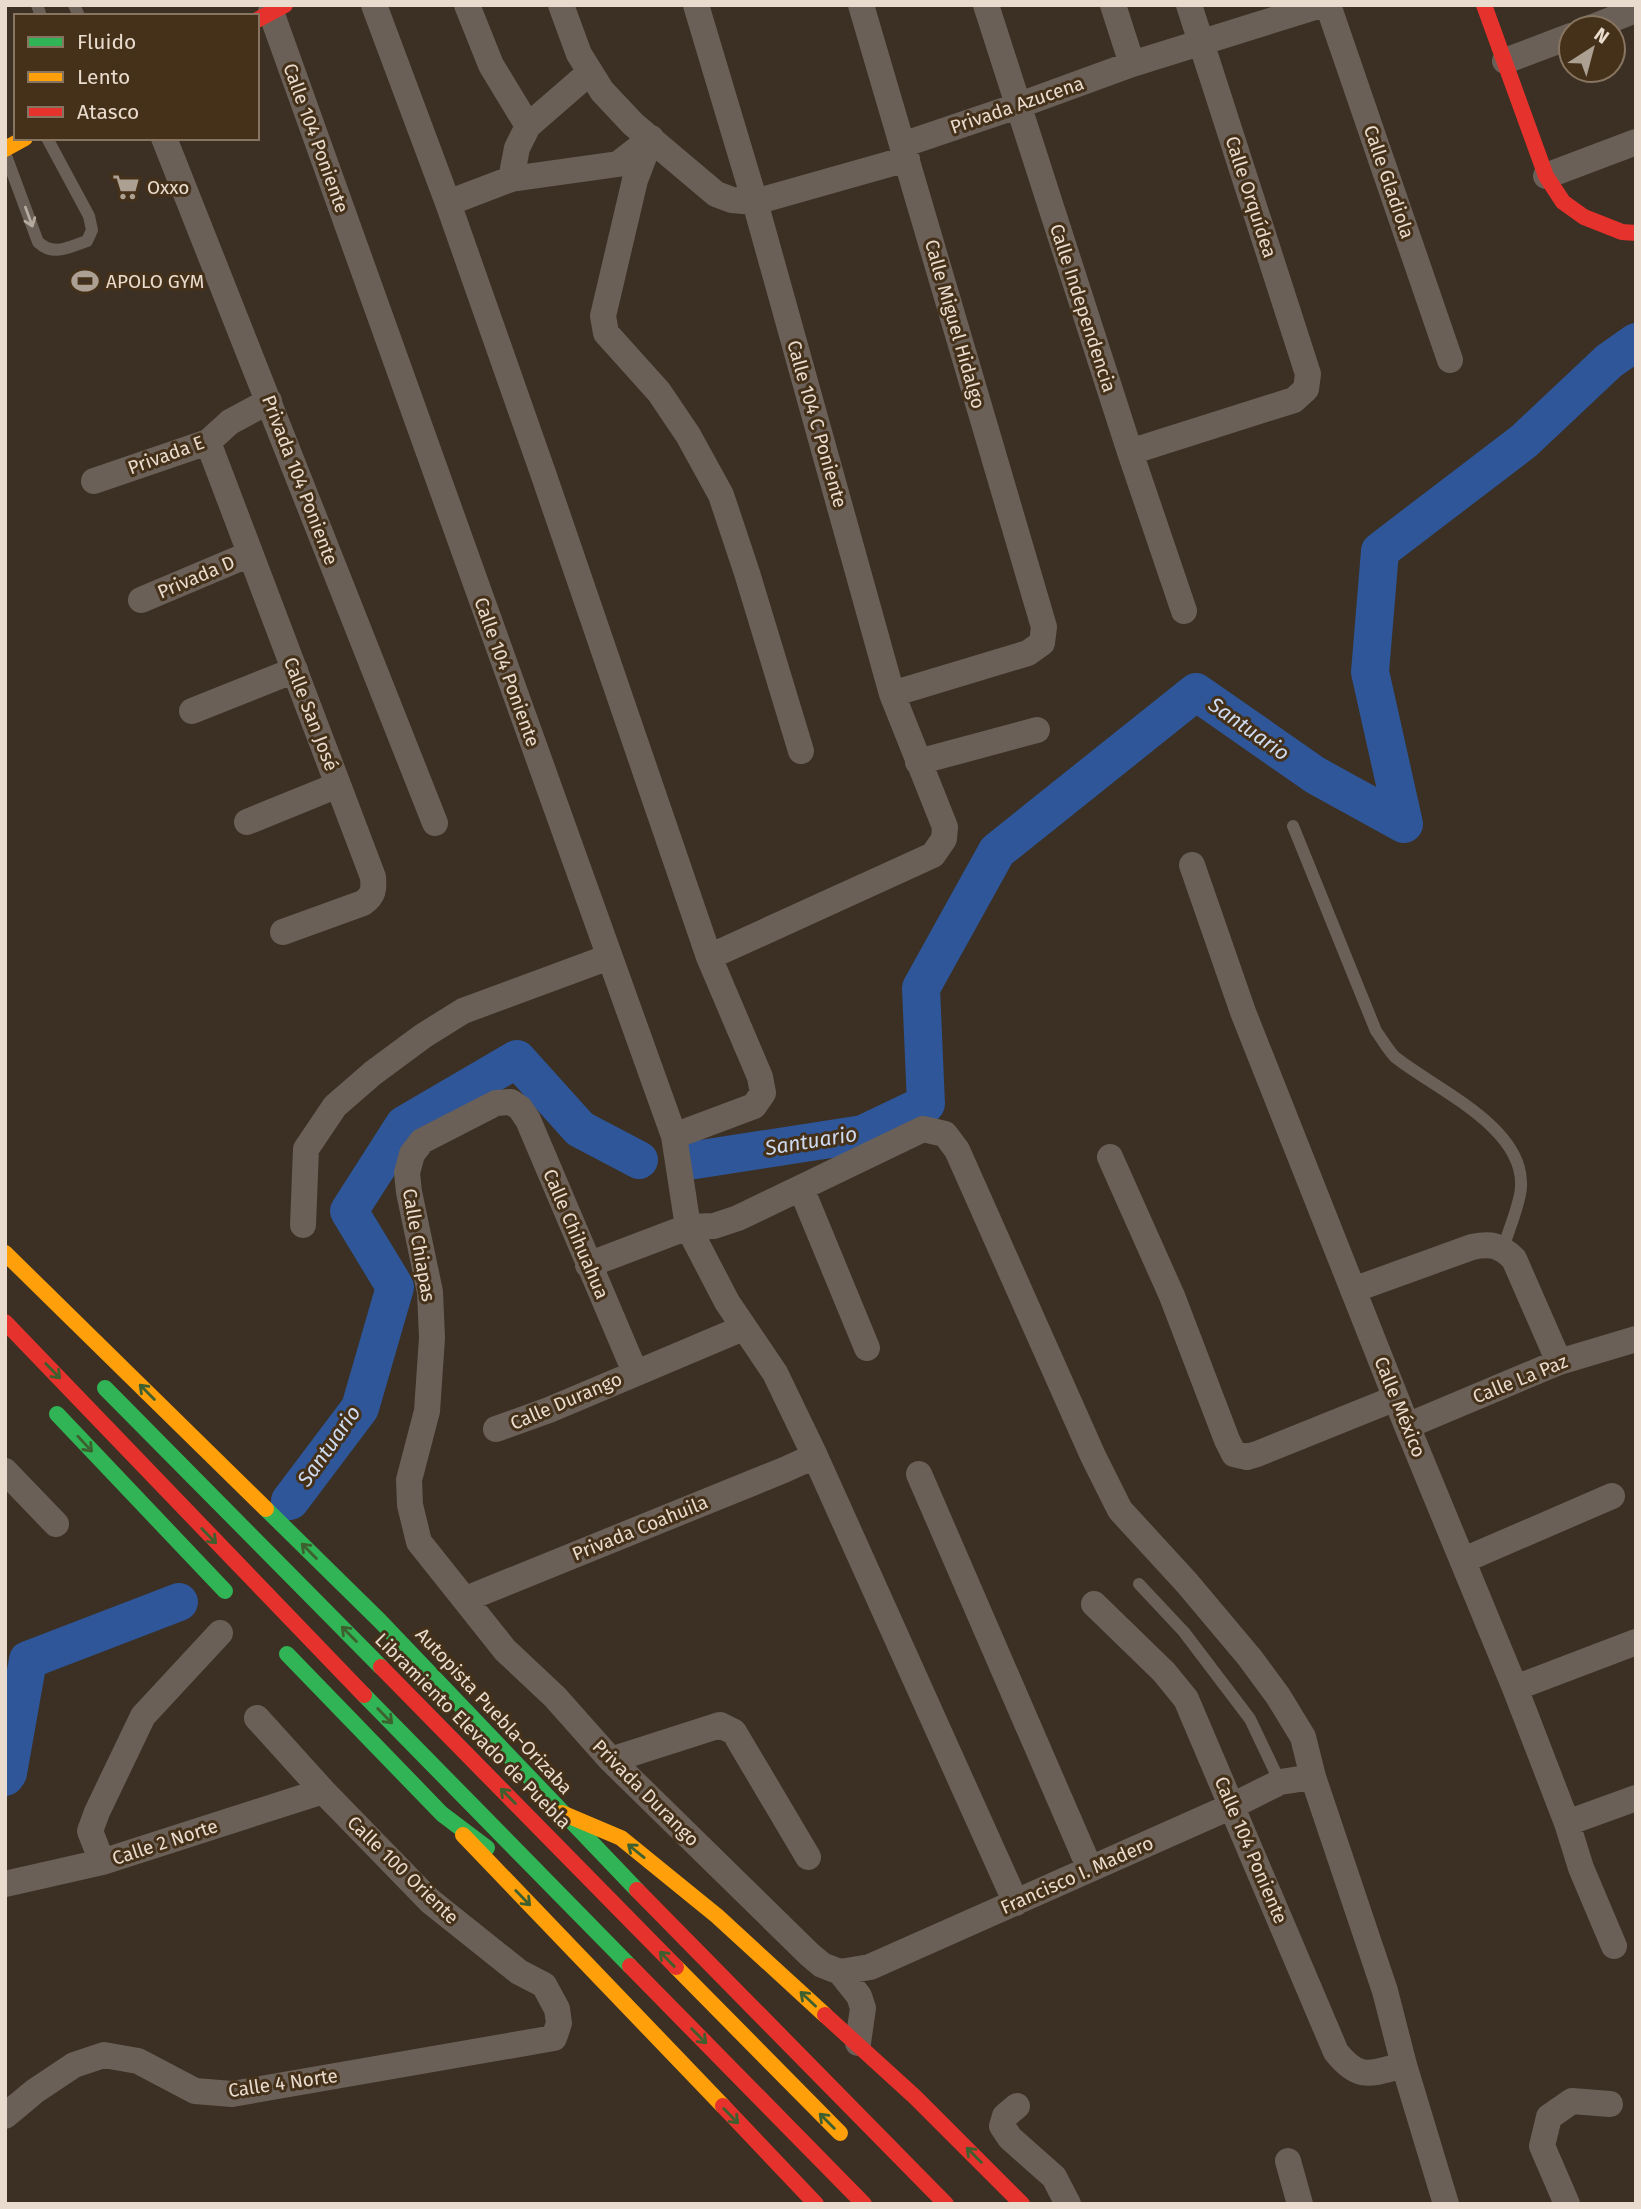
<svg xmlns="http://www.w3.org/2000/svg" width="1641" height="2209" font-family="'Fira Sans',sans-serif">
  <rect width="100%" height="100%" fill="#3b3023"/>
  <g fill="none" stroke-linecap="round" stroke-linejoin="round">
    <!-- river -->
    <path stroke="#2e5698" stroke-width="38" d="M695,1160l168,-26 63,-30 -5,-116 76,-137 199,-159 119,83 89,49 -34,-152 10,-121 144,-110 85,-80 27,-19
      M290,1501l70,-93 35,-121 -46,-76 55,-86 113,-66 63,70 59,31
      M5,1777l3,-4 20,-113 151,-58"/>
    <!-- lane -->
    <path stroke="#6a6057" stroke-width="12" d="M37,5l4,11
      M74,5l5,11
      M5,153l33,89c16,15 30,5 49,-1l5,-11 -3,-14 -42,-78
      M1293,826l83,205c6,8 12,19 19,26 40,32 129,70 126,129 0,16 -13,46 -18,62
      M1139,1584l45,48 66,87 30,63"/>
    <!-- street -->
    <path stroke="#6a6057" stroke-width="26" d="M374,5l74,198 95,270 166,484 51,120 3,16 -9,13 -80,30
      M467,5l24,60 37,61
      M561,5l18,49 23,37 31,33 83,70 16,6 23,2 152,-43
      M696,5l59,197 137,492 53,133 -1,12 -11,16 -224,102
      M861,5l183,622 -2,16 -14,10 -136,41
      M986,5l144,447 54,159
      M1113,5l19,59
      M1328,5l122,355
      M271,12l403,1124 14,91 39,75 48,71 40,83 201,447
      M1590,28l46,-18
      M1505,61l66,-25
      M164,138l271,685
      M651,138l-16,42 -32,136 3,17 53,59 29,43 33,60 26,78 54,178
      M902,145l115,-39 115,-42 189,-59
      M1546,176l90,-34
      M511,179l6,-31 11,-22 61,-53
      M448,203l63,-24 107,-15 31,-24
      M208,442l165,435c1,12 1,18 -10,26l-80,29
      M1130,452l164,-52 12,-11 2,-15 -119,-369
      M94,481l114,-39 22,-20 39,-21
      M141,600l109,-46
      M192,711l103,-41
      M918,762l119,-32
      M247,822l91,-37
      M1192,865l51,147 164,414 108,262 52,135 14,45 33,78
      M1110,1157l62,139 55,144 7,14 13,3 10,-3 139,-56
      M801,1188l66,160
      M303,1225l3,-76 29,-43 38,-33 50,-37 40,-25 146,-54
      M588,1265l100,-38 26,-1 24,-8 185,-89 22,5 12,16 136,306 27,54 67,73 63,75 28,38 25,41 10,40 72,214 19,74 42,139
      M1353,1290l119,-43c19,-4 28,-2 42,12l45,103
      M635,1372l-107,-252 -8,-12 -9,-6 -15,1 -74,38 -10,13 -5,19 2,19 21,100 2,46 -5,73 -18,69 1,25 9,37 86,108 50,47 56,63 198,194 13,11 18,7 19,24 4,12 -5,35
      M1407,1426l152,-64 77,-23
      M496,1429l53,-19 194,-82
      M5,1471l51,53
      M919,1474l171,395
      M1464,1560l148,-64
      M466,1599l318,-129 31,-14
      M1094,1604l70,68 22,27 150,353c24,30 35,21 68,13
      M1515,1688l121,-46
      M611,1760l109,-35 14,7 74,125
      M1567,1823l69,-25
      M102,1862l-12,-31 7,-19 46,-96 77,-83
      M5,1884l97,-22 221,-71
      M840,1972l30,-5 362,-161 48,-24 33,-5
      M1017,2106l-12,10 -3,10 8,12 44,39 14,27
      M5,2116l30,-25 39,-26 30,-10 34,6 57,30 37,3 322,-56 5,-15 -2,-14 -13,-24 -25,-13 -89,-71 -107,-110 -66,-73
      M1288,2161l12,43
      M1567,2204l-25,-58 7,-29 23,-16 38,3"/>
    <!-- fast -->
    <path stroke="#30b455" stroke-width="16" d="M105,1388l276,279
      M57,1414l168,177
      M266,1509l114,112 257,269
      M287,1654l155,160 45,34
      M364,1695l266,271"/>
    <!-- slow -->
    <path stroke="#ff9f0a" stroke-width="16" d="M5,149l20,-11
      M5,1253l261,256
      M562,1813l59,25 96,78 108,99
      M463,1835l260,271
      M676,1967l164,166"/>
    <!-- jam -->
    <path stroke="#e5322d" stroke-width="16" d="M1484,5l62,171 17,26 21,15 38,15 14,1
      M257,20l28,-15
      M5,1322l359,373
      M381,1667l295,300
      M637,1890l309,314
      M630,1966l234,238
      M825,2015l90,82 107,107
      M723,2106l93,98"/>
  </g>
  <!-- one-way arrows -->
  <defs><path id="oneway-shaft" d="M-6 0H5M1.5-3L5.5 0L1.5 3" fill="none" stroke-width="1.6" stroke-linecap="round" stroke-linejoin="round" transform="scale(1.75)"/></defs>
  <use stroke="#b6aa9e" href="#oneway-shaft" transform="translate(29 217) rotate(70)"/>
  <g stroke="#3e5f2e">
    <use href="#oneway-shaft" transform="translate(53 1371) rotate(46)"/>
    <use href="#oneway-shaft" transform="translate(147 1392) rotate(-135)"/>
    <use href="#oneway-shaft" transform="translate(85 1444) rotate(47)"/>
    <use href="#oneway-shaft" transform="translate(209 1536) rotate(46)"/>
    <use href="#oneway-shaft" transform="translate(309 1551) rotate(-135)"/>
    <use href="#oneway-shaft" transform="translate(349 1634) rotate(-135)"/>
    <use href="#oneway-shaft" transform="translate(385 1716) rotate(46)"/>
    <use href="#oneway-shaft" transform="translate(508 1796) rotate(-135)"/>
    <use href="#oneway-shaft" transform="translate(636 1851) rotate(-141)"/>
    <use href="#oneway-shaft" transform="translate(523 1898) rotate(46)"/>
    <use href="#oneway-shaft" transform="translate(667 1959) rotate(-134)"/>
    <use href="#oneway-shaft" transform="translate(808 1999) rotate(-137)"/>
    <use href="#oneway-shaft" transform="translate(699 2036) rotate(45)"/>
    <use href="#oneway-shaft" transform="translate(731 2116) rotate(46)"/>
    <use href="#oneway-shaft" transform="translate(827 2121) rotate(-135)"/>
    <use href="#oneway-shaft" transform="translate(974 2155) rotate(-135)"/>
  </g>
  <!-- icons -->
  <defs>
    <symbol id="supermarket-bare" viewBox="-9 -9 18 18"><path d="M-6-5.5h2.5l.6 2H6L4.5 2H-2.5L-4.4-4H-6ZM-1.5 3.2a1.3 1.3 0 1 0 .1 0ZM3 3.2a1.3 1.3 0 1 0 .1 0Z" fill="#aca092" stroke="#453119" stroke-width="2.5" paint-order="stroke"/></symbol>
    <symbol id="stadium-bare" viewBox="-9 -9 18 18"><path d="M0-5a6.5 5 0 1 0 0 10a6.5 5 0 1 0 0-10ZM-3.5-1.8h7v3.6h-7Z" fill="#aca092" stroke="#453119" stroke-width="2.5" paint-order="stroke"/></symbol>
  </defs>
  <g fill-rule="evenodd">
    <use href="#supermarket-bare" x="107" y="168" width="38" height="38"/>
    <use href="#stadium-bare" x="66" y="262" width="38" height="38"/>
  </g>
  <g text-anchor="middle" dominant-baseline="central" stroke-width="6" stroke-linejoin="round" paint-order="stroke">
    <!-- street labels -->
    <g font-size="19" fill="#e9dcce" stroke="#453119">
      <text transform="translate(1017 105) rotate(-19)">Privada Azucena</text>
      <text transform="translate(316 138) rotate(70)">Calle 104 Poniente</text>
      <text transform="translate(1389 182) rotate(71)">Calle Gladiola</text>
      <text transform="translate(1251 197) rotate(72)">Calle Orquídea</text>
      <text transform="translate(1083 308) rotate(72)">Calle Independencia</text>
      <text transform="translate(955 324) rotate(74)">Calle Miguel Hidalgo</text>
      <text transform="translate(817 424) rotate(74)">Calle 104 C Poniente</text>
      <text transform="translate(166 455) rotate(-20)">Privada E</text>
      <text transform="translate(300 480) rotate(69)">Privada 104 Poniente</text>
      <text transform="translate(196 577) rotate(-23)">Privada D</text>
      <text transform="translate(507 672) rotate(70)">Calle 104 Poniente</text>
      <text transform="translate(311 714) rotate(69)">Calle San José</text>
      <text transform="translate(576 1234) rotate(67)">Calle Chihuahua</text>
      <text transform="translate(419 1245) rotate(80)">Calle Chiapas</text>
      <text transform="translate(1520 1379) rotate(-22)">Calle La Paz</text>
      <text transform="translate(566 1401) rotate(-23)">Calle Durango</text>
      <text transform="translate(1400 1407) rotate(68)">Calle México</text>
      <text transform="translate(640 1528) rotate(-22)">Privada Coahuila</text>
      <text transform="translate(494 1711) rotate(47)">Autopista Puebla-Orizaba</text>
      <text transform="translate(473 1731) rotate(45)">Libramiento Elevado de Puebla</text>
      <text transform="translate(646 1793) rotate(45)">Privada Durango</text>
      <text transform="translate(165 1842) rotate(-18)">Calle 2 Norte</text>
      <text transform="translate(1251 1850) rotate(67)">Calle 104 Poniente</text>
      <text transform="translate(403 1870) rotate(44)">Calle 100 Oriente</text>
      <text transform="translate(1077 1875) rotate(-24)">Francisco I. Madero</text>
      <text transform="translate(283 2083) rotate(-8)">Calle 4 Norte</text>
    </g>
    <!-- poi labels -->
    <g font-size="19" fill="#e9dcce" stroke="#453119" text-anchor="start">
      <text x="147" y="187">Oxxo</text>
      <text x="106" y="281">APOLO GYM</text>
    </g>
    <!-- water labels -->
    <g font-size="21" font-style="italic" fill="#cedbf0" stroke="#453119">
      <text transform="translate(1249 729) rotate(35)">Santuario</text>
      <text transform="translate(811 1141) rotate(-9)">Santuario</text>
      <text transform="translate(329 1446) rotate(-55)">Santuario</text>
    </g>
  </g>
  <!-- border -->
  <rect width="1641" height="2209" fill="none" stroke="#e9dcce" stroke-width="14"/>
  <!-- legend -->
  <rect x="14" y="14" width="245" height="126" fill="#453119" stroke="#877561" stroke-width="2"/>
  <rect x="28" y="37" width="35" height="10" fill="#30b455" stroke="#877561" stroke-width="2"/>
  <text x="77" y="49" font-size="21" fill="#e9dcce">Fluido</text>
  <rect x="28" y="72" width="35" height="10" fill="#ff9f0a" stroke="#877561" stroke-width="2"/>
  <text x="77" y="84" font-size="21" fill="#e9dcce">Lento</text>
  <rect x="28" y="107" width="35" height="10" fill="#e5322d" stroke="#877561" stroke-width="2"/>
  <text x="77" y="119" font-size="21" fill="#e9dcce">Atasco</text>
  <!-- north arrow -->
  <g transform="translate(1592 49) rotate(36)"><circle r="33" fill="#453119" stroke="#877561" stroke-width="2"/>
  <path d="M0-5L12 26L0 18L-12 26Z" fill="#aca092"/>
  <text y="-10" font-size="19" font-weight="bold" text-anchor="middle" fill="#e9dcce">N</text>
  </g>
</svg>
